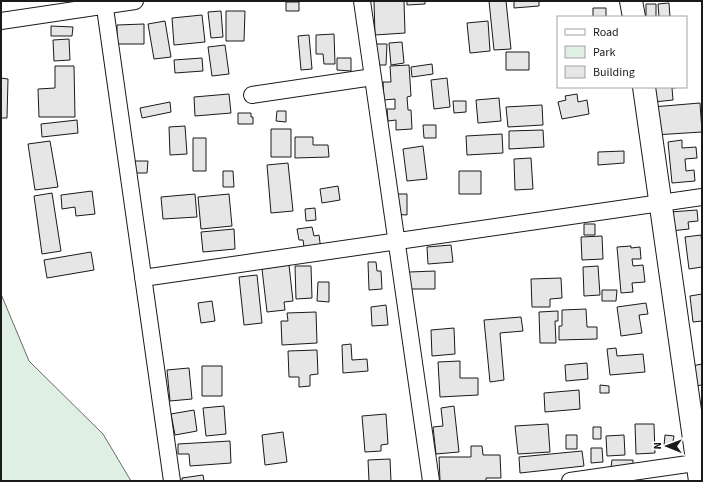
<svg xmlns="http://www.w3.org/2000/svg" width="703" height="482" font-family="'Source Sans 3',sans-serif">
  <rect width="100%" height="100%" fill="#fff"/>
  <!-- green -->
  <path fill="#e0efe3" stroke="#6a6a6a" d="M1,294l28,67 74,73 28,47h-130z"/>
  <!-- building -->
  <path fill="#e6e6e6" stroke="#1a1a1a" d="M374,1h30l1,32 -30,2z
    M407,1h18v3l-18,1z
    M489,1h17l5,48 -17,1z
    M514,1h25v5l-25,2z
    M286,2h13v9h-13z
    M669,3l1,14h-11l-1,-13z
    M646,4h10v13h-10z
    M593,8h13v9h-13z
    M221,11l2,26 -12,1 -3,-26z
    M226,11h19l-1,30h-18z
    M202,15l3,27 -31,3 -2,-27z
    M165,21l6,36 -17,2 -6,-35z
    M488,21l2,30 -20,2 -3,-30z
    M144,24v20h-27v-19z
    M51,26l22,1 -1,9h-21z
    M334,34l1,30h-11l-1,-10h-7v-19z
    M309,35l3,34 -11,1 -3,-34z
    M69,39l1,21 -16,1 -1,-21z
    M402,42l2,21 -13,2 -2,-22z
    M375,44h12l-1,21h-11z
    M225,45l4,29 -17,2 -4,-29z
    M506,52h23v18h-23z
    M202,58l1,13 -28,2 -1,-13z
    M337,58h14v13l-14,-1z
    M432,64l1,10 -21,3 -1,-10z
    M409,65l2,31 -4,1 1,13h3l1,19 -16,1v-10l-8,1 -1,-12h8v-10l-11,1 -1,-18h8l-1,-16z
    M55,66h19l1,51h-36l-1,-28 17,-1z
    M1,78l7,1 -1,39h-6z
    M447,78l3,29 -16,2 -3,-29z
    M653,87h30l-11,1 1,12 -19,2z
    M229,94l2,19 -36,3 -1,-19z
    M577,94l1,8 9,-2 2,14 -27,5 -4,-17 8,-2 -1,-4z
    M499,98l2,23 -23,2 -2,-23z
    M453,101h13v11l-12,1z
    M170,102l1,10 -29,6 -2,-10z
    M700,103l2,29 -48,3 -2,-28z
    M542,105l1,20 -35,2 -2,-20z
    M277,111h9v11l-10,-1z
    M238,113h13v4h2v7h-15z
    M77,120l1,13 -36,4 -1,-13z
    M423,125h13v13h-12z
    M185,126l2,28 -17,1 -1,-28z
    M271,129h20v28h-20z
    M543,130l1,17 -35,2v-18z
    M502,134l1,19 -36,2 -1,-19z
    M295,137h18v8h15l1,12 -34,1z
    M193,138h13v33h-13z
    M682,140v8l14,-1 1,11 -12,1 1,12 8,-1 1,11 -23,2 -4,-41z
    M50,141l8,46 -23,3 -7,-46z
    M423,146l4,33 -20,2 -4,-32z
    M624,151v12l-26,2v-13z
    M531,158l2,31 -18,1 -1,-31z
    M135,161h13l-1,12h-12z
    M288,163l5,48 -22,2 -4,-48z
    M223,171h10l1,16h-11z
    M459,171h22v23h-22z
    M338,186l2,14 -18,3 -2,-14z
    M92,191l3,23 -19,2 -1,-9 -13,2 -1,-14z
    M52,193l9,58 -19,3 -8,-58z
    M195,194l2,23 -34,2 -2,-22z
    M229,194l3,32 -31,3 -3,-32z
    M392,194h15v21l-16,-1z
    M315,208l1,12 -10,1 -1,-12z
    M697,210l1,11 -10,1 1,7 -18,2 -1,-19z
    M584,224h11v11h-11z
    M312,227l2,9 5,-1 2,15 -17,-3 -1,-7h-4l-2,-11z
    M234,229l1,20 -32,3 -2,-20z
    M701,235l1,10v22l-13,2 -4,-32z
    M602,236l1,23 -21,1 -1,-23z
    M451,245l2,17 -25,2 -1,-17z
    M631,246v2l9,-1 1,12h-9l1,7 10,-1 2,17 -13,1 1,9 -12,1 -4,-46z
    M91,252l3,18 -47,8 -3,-18z
    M368,262h8l1,9h4l1,18 -13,1z
    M289,265l4,36 -9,1 1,8 -18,2 -5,-43z
    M295,266h16l1,32 -16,1z
    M598,266l2,29 -16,1 -1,-29z
    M435,271v18h-26v-17z
    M257,275l5,48 -18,2 -5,-48z
    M561,278l1,20 -12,1v8h-18l-1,-28z
    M318,282h11v20l-12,-1z
    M602,290h15l-1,11h-14z
    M702,294v27l-9,1 -3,-26z
    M212,301l3,20 -14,2 -3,-20z
    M646,303l2,11 -9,1 3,18 -21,3 -4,-29z
    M386,305l2,20 -16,1 -1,-19z
    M586,309l1,18h10v12l-38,1v-14h3v-16z
    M558,311v10h-3l1,22h-16l-1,-31z
    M316,312l1,31 -35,2 -1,-24h7l-1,-8z
    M521,317l2,14 -23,2 4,47 -14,2 -6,-62z
    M454,328l1,26 -23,2 -1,-26z
    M351,344l1,16 15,-1 1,12 -25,2 -1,-28z
    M616,348l1,8 26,-2 2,18 -35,3 -3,-26z
    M317,350l1,24 -8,1v11l-11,1v-10h-10l-1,-26z
    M460,361v17h18v17l-38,2 -2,-35z
    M587,363l1,16 -22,2 -1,-16z
    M702,364v21l-7,1 -3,-20z
    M202,366h20v30h-20z
    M189,368l3,31 -22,2 -3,-31z
    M600,385l9,1v7h-9z
    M579,390l1,19 -35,3 -1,-19z
    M224,406l2,28 -20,2 -3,-28z
    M454,406l5,46 -23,2 -3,-27 10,-1 -2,-18z
    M194,410l3,21 -22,4 -4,-21z
    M386,414l2,30 -7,1v6l-16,1 -3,-36z
    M548,424l2,28 -32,2 -3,-28z
    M635,424h19l1,29 -19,1z
    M593,427h8v12h-8z
    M283,432l4,30 -22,3 -3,-30z
    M566,435h11v14h-11z
    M624,435l1,20 -18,1 -1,-20z
    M665,435l9,1 -2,11 -8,-1z
    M230,441l1,22 -41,3 -1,-12h-11v-10z
    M471,446h11l1,9h17l1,23h-15v3h-46l-1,-24h32z
    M591,448h11l1,14 -12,1z
    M582,451l2,15 -64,7 -1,-16z
    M390,459l1,22h-22l-1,-21z
    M612,460h21v8l-22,-1z
    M203,475l1,6h-22v-3z"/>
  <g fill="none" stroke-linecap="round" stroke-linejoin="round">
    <defs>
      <path id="street" d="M104,1l68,480
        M362,1l69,480
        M1,21l134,-20
        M252,95l121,-18
        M143,278l559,-81
        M570,481l132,-19"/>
      <path id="secondary" d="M631,1l3,16
        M644,87l56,394"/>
    </defs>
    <!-- street casing -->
    <use href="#street" stroke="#1a1a1a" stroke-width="18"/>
    <!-- secondary casing -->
    <use href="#secondary" stroke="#1a1a1a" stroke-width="24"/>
    <!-- street -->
    <use href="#street" stroke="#fff" stroke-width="16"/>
    <!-- secondary -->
    <use href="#secondary" stroke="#fff" stroke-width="22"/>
  </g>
  <!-- border -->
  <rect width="703" height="482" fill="none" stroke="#1a1a1a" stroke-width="4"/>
  <!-- legend -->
  <rect x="557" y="16" width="130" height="72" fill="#ffffff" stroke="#a3a3a3"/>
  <rect x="565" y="29" width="20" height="6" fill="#ffffff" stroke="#a3a3a3"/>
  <text x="593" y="36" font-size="12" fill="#1a1a1a">Road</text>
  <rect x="565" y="46" width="20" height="12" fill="#e0efe3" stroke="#a3a3a3"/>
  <text x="593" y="56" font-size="12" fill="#1a1a1a">Park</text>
  <rect x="565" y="66" width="20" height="12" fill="#e6e6e6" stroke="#a3a3a3"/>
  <text x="593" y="76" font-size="12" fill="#1a1a1a">Building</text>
  <!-- north arrow -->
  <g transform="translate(667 446) rotate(271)" stroke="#ffffff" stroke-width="3" paint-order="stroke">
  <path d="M0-3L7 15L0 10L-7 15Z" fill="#1a1a1a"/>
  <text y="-6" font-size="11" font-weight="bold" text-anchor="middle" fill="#1a1a1a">N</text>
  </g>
</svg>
